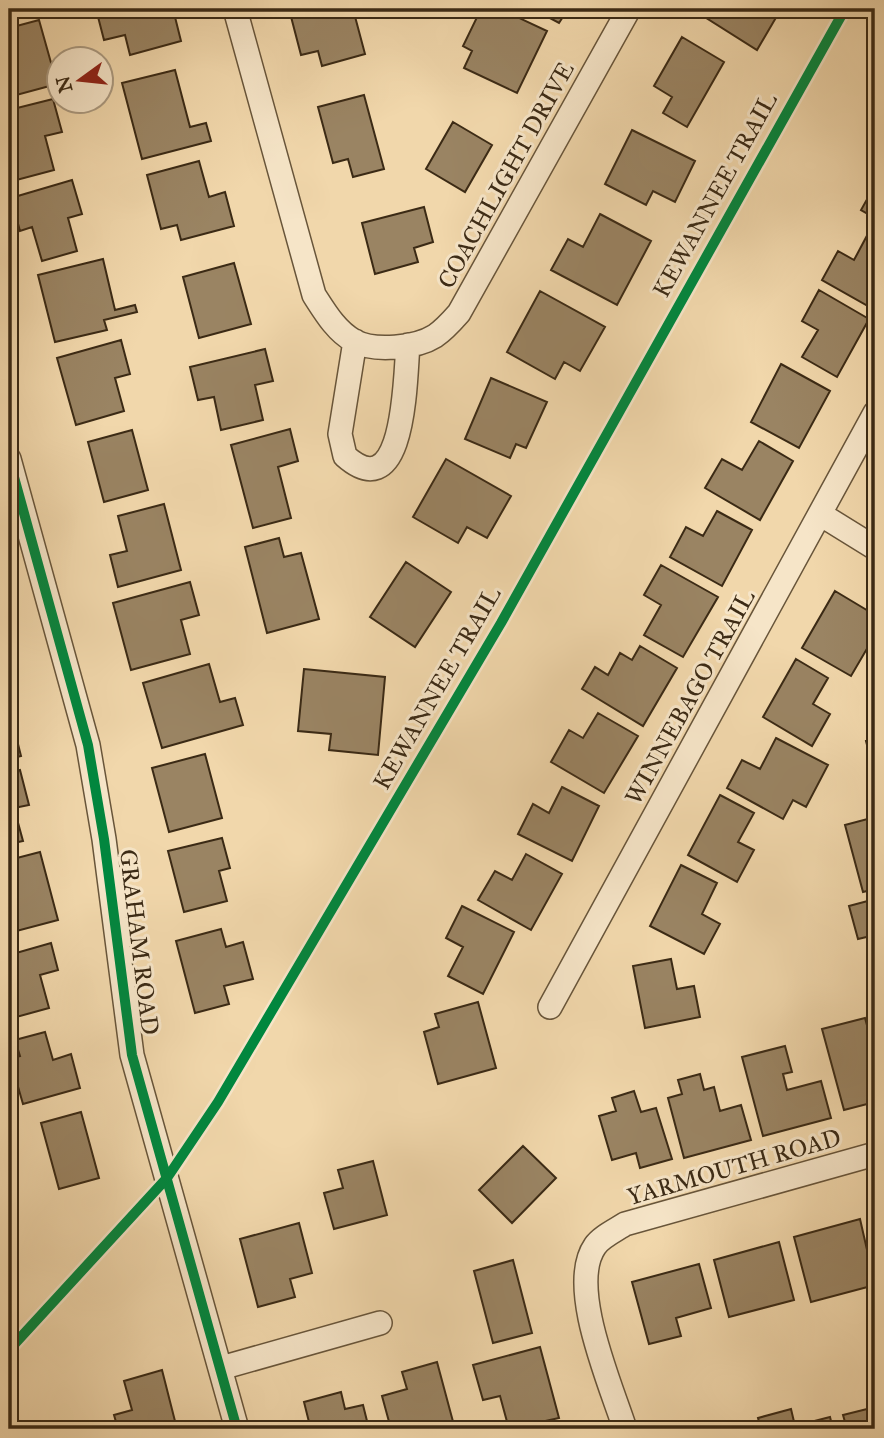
<svg xmlns="http://www.w3.org/2000/svg" width="884" height="1438" font-family="'IM FELL Great Primer',serif">
  <rect width="100%" height="100%" fill="#f1d7ab"/>
  <filter id="stains"><feTurbulence type="fractalNoise" baseFrequency=".00286" numOctaves="4"/><feColorMatrix values="0 0 0 0 .2 0 0 0 0 .09 0 0 0 0 .02 0 0 0 .5 -.17"/></filter>
  <radialGradient id="worn" r=".72"><stop offset=".6" stop-color="#630" stop-opacity="0"/><stop offset="1" stop-color="#630" stop-opacity=".3"/></radialGradient>
  <!-- building -->
  <path fill="#9a8463" stroke="#3b2a15" stroke-width="2" d="M96,9h77l8,32 -51,14 -5,-20 -21,5z
    M289,9h64l12,45 -43,12 -4,-15 -17,4z
    M481,9h19l47,22 -30,62 -53,-25 8,-17 -9,-5z
    M533,9h35l-9,14z
    M692,9h89l-24,41z
    M39,20l18,64 -48,13v-69z
    M682,37l42,25 -37,65 -24,-14 9,-16 -18,-11z
    M175,70l15,57 16,-4 5,18 -69,18 -20,-76z
    M364,95l20,74 -31,8 -5,-18 -15,4 -15,-56z
    M53,99l9,33 -17,4 9,34 -45,12v-72z
    M453,122l39,23 -27,47 -39,-23z
    M632,130l63,31 -20,41 -22,-11 -7,14 -41,-21z
    M199,161l10,36 16,-5 9,34 -53,14 -4,-15 -16,4 -14,-54z
    M72,180l10,34 -14,4 9,33 -35,10 -10,-34 -12,4 -9,-33z
    M875,185v33l-14,-8z
    M424,207l9,35 -19,6 4,14 -43,12 -13,-51z
    M600,214l51,27 -34,64 -66,-35 17,-31 15,8z
    M870,230l5,3v77l-53,-30 16,-29 16,9z
    M103,259l12,51 20,-5 2,7 -33,8 3,10 -52,12 -17,-67z
    M234,263l17,61 -52,14 -16,-61z
    M819,290l50,29 -32,58 -35,-20 16,-27 -16,-9z
    M540,291l65,36 -25,44 -16,-9 -9,17 -48,-27z
    M121,340l9,34 -15,4 9,33 -48,14 -19,-67z
    M265,349l8,32 -18,4 8,35 -42,10 -7,-33 -16,3 -8,-33z
    M781,364l49,27 -31,57 -48,-26z
    M491,378l56,24 -21,46 -10,-4 -6,14 -45,-19z
    M290,429l8,32 -20,6 13,51 -38,10 -22,-83z
    M132,430l16,60 -44,12 -16,-60z
    M759,441l34,20 -33,59 -55,-32 17,-29 20,11z
    M446,459l65,37 -24,42 -20,-11 -9,16 -45,-26z
    M164,504l17,66 -63,17 -8,-32 17,-4 -9,-35z
    M717,511l35,19 -30,56 -52,-29 16,-30 17,9z
    M279,538l5,19 17,-4 18,66 -52,14 -22,-86z
    M406,562l45,30 -36,55 -45,-30z
    M661,565l57,32 -35,60 -39,-22 17,-30 -17,-10z
    M190,582l9,33 -18,5 9,34 -59,16 -18,-67z
    M835,591l40,24v20l-24,41 -49,-28z
    M640,646l37,22 -34,58 -61,-37 13,-22 13,8 12,-22 12,7z
    M796,659l32,19 -15,26 17,10 -18,32 -49,-29z
    M209,664l11,38 15,-4 8,27 -81,23 -19,-65z
    M304,669l81,8 -7,78 -49,-5 2,-16 -33,-3z
    M9,708l12,48 -12,3z
    M598,713l40,23 -34,57 -53,-31 18,-32 14,8z
    M776,738l52,27 -22,42 -13,-7 -10,19 -56,-31 15,-28 18,9z
    M875,738v39l-9,-36z
    M205,754l17,64 -53,14 -17,-64z
    M20,770l9,35 -15,3 9,33 -14,3v-71z
    M562,787l37,19 -27,55 -54,-27 15,-30 16,9z
    M720,795l34,18 -16,29 16,8 -17,32 -49,-27z
    M875,817v72l-12,3 -18,-67z
    M222,838l8,30 -11,3 8,30 -43,11 -16,-61z
    M40,852l18,68 -49,13v-73z
    M526,854l36,20 -31,56 -53,-30 17,-29 17,9z
    M681,865l36,18 -15,31 18,10 -16,30 -54,-28z
    M875,899v36l-17,4 -9,-33z
    M462,906l52,26 -31,62 -35,-18 15,-29 -17,-9z
    M221,929l5,18 17,-5 10,37 -29,7 5,18 -34,9 -19,-72z
    M51,943l7,27 -18,5 9,33 -40,11v-64z
    M671,959l6,30 17,-3 6,31 -55,11 -12,-62z
    M478,1002l18,66 -58,16 -14,-52 15,-5 -4,-13z
    M865,1018l10,37v47l-31,8 -22,-81z
    M45,1032l8,28 18,-6 9,34 -57,16 -13,-45 10,-3 -5,-16z
    M785,1046l7,26 -9,2 4,16 34,-9 10,37 -68,18 -21,-79z
    M700,1074l4,16 10,-3 6,24 21,-6 10,35 -67,18 -16,-60 14,-4 -4,-14z
    M634,1091l7,21 15,-4 16,51 -32,9 -4,-15 -24,7 -13,-44 17,-5 -4,-13z
    M81,1112l18,66 -40,11 -18,-66z
    M523,1146l33,32 -44,45 -33,-33z
    M373,1161l14,54 -53,14 -10,-36 19,-5 -5,-18z
    M860,1219l15,66 -64,17 -17,-65z
    M299,1223l13,50 -22,6 5,18 -37,10 -18,-68z
    M779,1242l15,58 -65,17 -15,-57z
    M513,1260l19,73 -39,10 -19,-72z
    M699,1264l12,44 -35,10 5,18 -32,8 -17,-62z
    M540,1347l19,71 -50,11 -9,-33 -17,4 -10,-35z
    M437,1362l18,67h-64l-9,-33 25,-7 -5,-17z
    M162,1370l15,59h-59l-4,-14 18,-5 -8,-29z
    M341,1392l4,17 18,-4 6,24h-76l-1,-3 17,-4 -5,-20z
    M875,1407v22h-28l-4,-14z
    M791,1409l4,17 35,-9 3,12h-72l-3,-11z"/>
  <g fill="none" stroke-linecap="round" stroke-linejoin="round">
    <defs>
      <path id="minor" d="M235,9l79,286c11,17 22,36 40,46 20,11 62,7 81,-5 9,-6 17,-15 24,-23l170,-304
        M355,341l-15,93 5,22c61,54 60,-81 63,-111
        M9,459l79,286 16,94 28,216 105,374
        M820,514l55,34
        M550,1007l325,-594
        M221,1368l159,-45
        M625,1429c-14,-44 -58,-143 -30,-183 6,-9 21,-16 30,-22l250,-70"/>
    </defs>
    <!-- minor casing -->
    <use href="#minor" stroke="#68553a" stroke-width="26"/>
    <!-- minor -->
    <use href="#minor" stroke="#f6e5c8" stroke-width="23"/>
    <defs>
      <path id="cycleway" d="M9,459l79,286 16,94 28,216 105,374
        M9,1350l158,-172 51,-76 283,-479 344,-614"/>
    </defs>
    <!-- cycleway casing -->
    <use href="#cycleway" stroke="#f6e5c8" stroke-width="15"/>
    <!-- cycleway -->
    <use href="#cycleway" stroke="#00873e" stroke-width="10"/>
  </g>
  <g text-anchor="middle" dominant-baseline="central" stroke-width="6" stroke-linejoin="round" paint-order="stroke">
    <!-- street labels -->
    <g font-size="24" fill="#3b2a15" stroke="#f6e5c8">
      <text transform="translate(506 175) rotate(-61)">COACHLIGHT DRIVE</text>
      <text transform="translate(715 195) rotate(-61)">KEWANNEE TRAIL</text>
      <text transform="translate(437 688) rotate(-60)">KEWANNEE TRAIL</text>
      <text transform="translate(690 697) rotate(-61)">WINNEBAGO TRAIL</text>
      <text transform="translate(139 942) rotate(83)">GRAHAM ROAD</text>
      <text transform="translate(734 1167) rotate(-16)">YARMOUTH ROAD</text>
    </g>
  </g>
  <!-- margin -->
  <rect width="884" height="1438" fill="none" stroke="#f1d7ab" stroke-width="35"/>
  <rect x="10" y="10" width="863" height="1417" fill="none" stroke="#3b2a15" stroke-width="3.5"/>
  <rect x="18" y="18" width="849" height="1403" fill="none" stroke="#3b2a15" stroke-width="2"/>
  <!-- north arrow -->
  <g transform="translate(80 80) rotate(255)"><circle r="33" fill="#f6e5c8" stroke="#ab9a80" stroke-width="2"/>
  <path d="M0-5L12 26L0 18L-12 26Z" fill="#8f2418"/>
  <text y="-10" font-size="19" font-weight="bold" text-anchor="middle" fill="#3b2a15">N</text>
  </g>
  <rect width="100%" height="100%" filter="url(#stains)"/>
  <rect width="100%" height="100%" fill="url(#worn)"/>
</svg>
